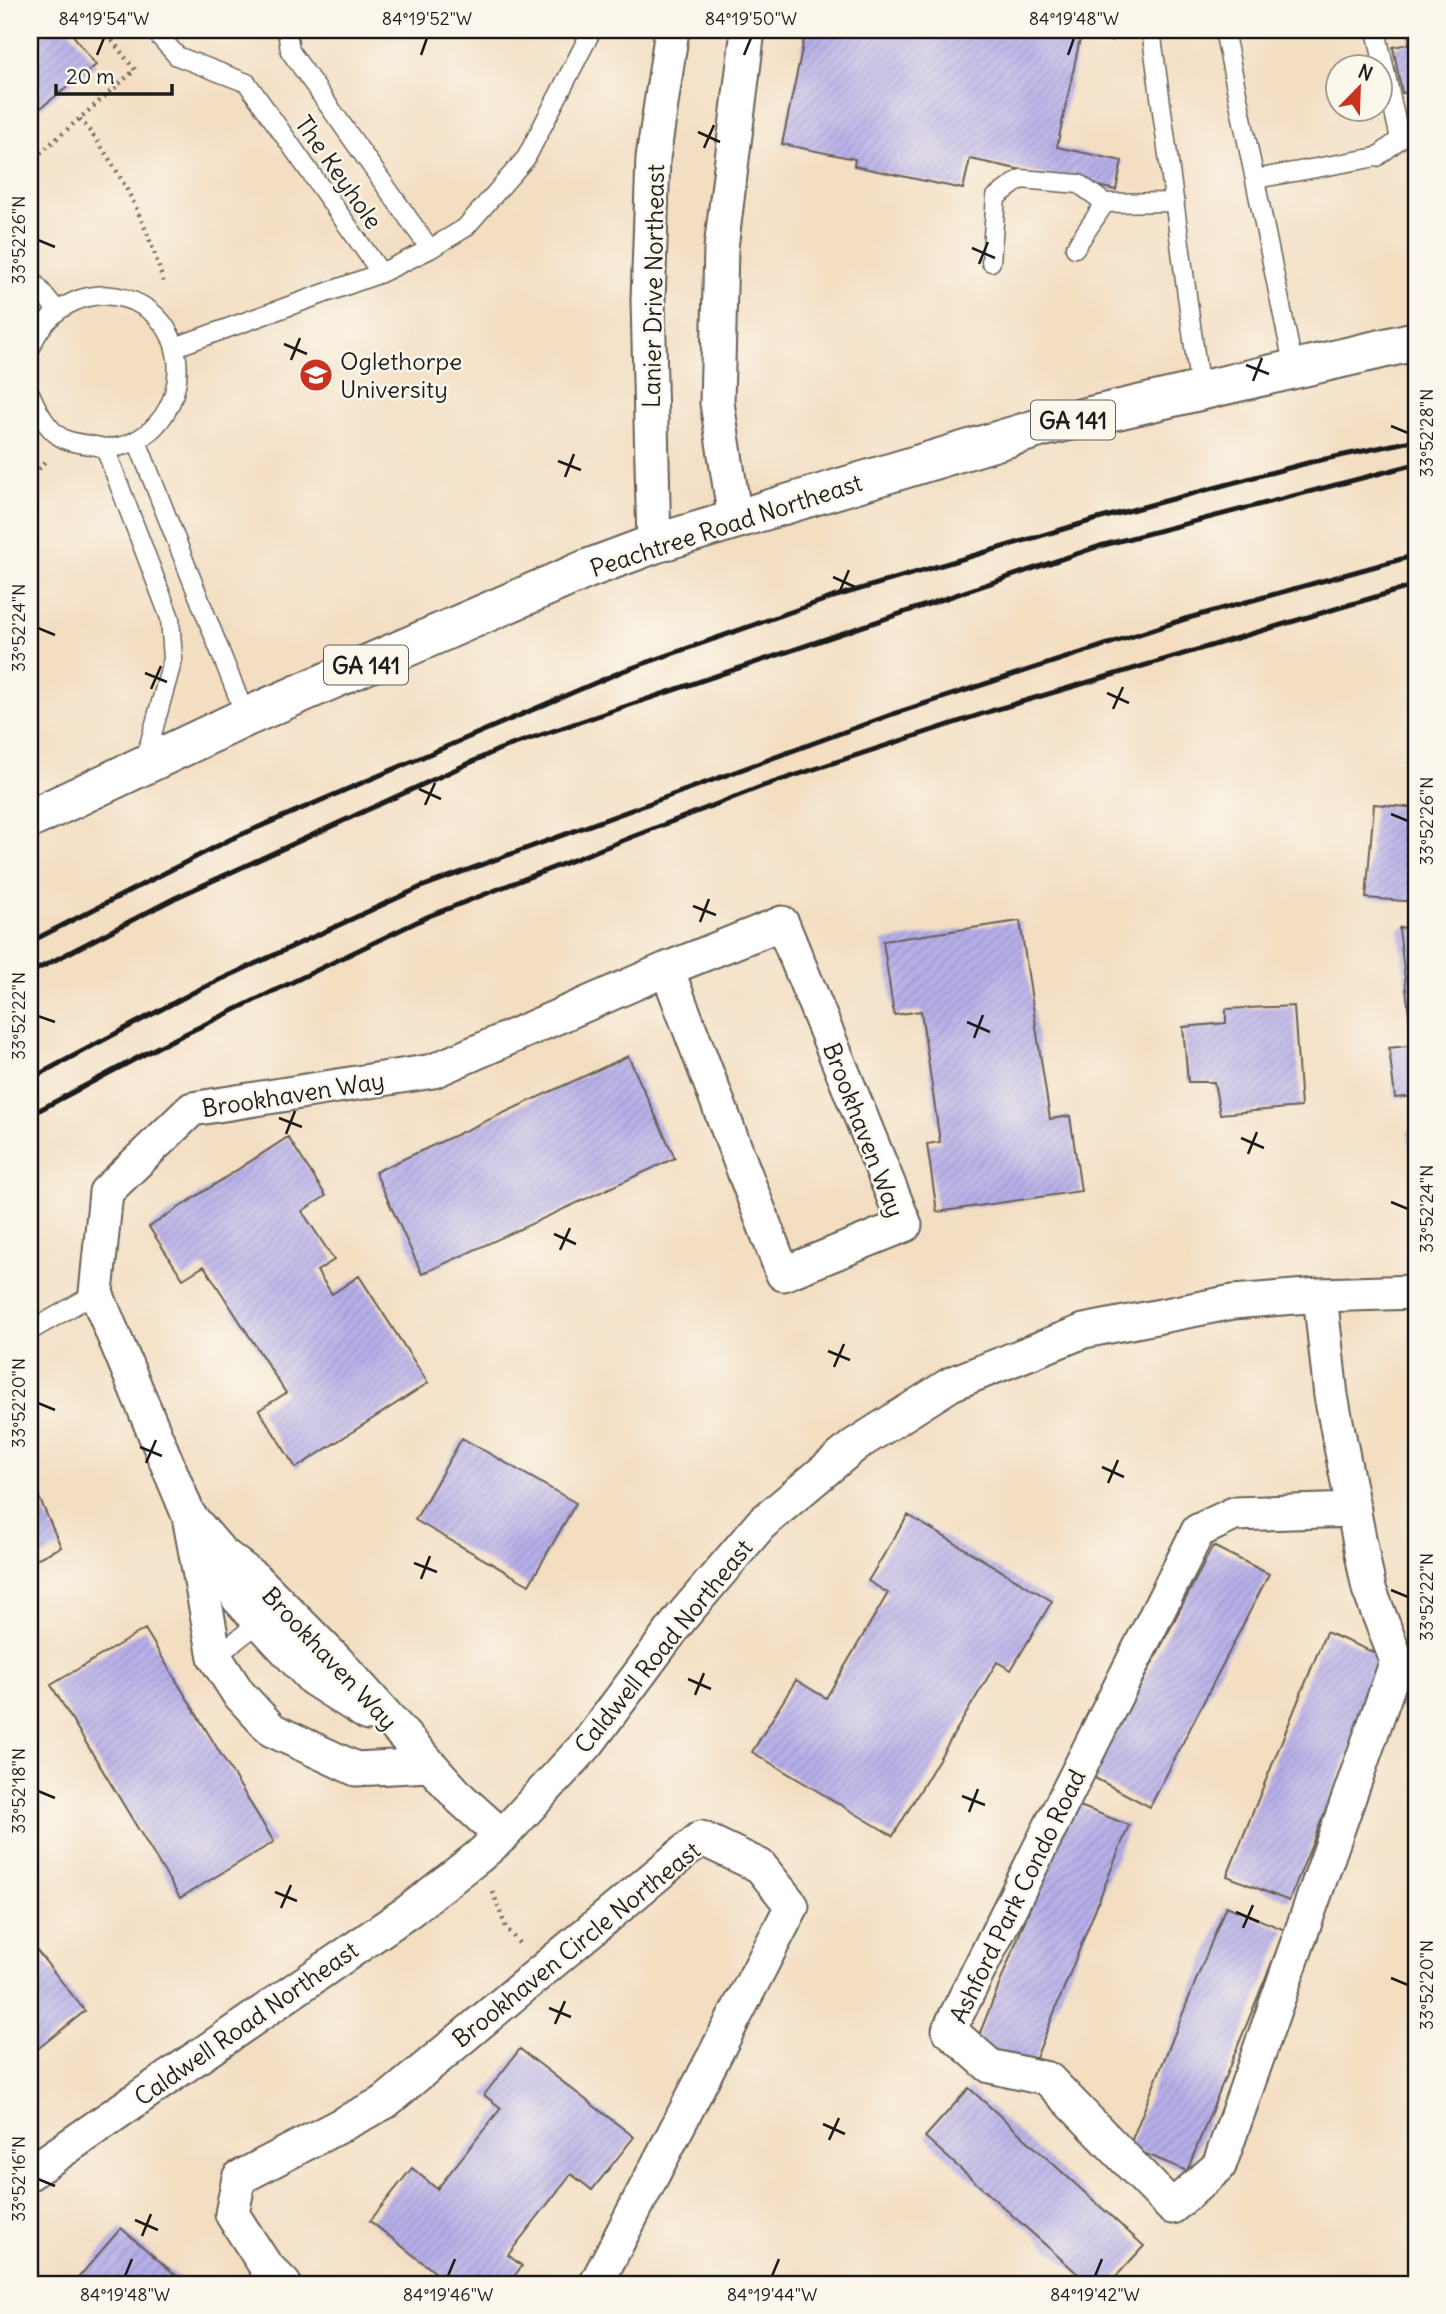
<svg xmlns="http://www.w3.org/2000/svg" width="1446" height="2314" font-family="Delius,sans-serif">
  <defs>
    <pattern id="building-hatch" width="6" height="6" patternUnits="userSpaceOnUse" patternTransform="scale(1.75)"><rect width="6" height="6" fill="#b6aee8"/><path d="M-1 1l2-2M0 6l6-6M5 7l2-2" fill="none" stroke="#9c95c6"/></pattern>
  </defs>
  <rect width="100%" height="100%" fill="#fbf7ec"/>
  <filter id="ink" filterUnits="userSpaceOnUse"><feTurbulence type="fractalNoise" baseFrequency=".0143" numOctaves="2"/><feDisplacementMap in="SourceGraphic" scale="14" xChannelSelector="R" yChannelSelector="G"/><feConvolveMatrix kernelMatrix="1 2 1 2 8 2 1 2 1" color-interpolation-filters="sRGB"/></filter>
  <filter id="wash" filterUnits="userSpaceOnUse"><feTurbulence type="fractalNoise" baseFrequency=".00686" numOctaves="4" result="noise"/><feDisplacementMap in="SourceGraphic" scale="28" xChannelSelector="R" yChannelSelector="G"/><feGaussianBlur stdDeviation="1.57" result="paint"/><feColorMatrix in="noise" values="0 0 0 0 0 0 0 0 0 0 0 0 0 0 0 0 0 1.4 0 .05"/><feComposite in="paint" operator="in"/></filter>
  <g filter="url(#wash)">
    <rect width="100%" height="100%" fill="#f3dec2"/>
    <g id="blocks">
      <!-- building -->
      <path fill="url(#building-hatch)" d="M30,30h39l27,35 -66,51z
        M806,30h309l-3,11 -31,-7 -24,113 65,14 -6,29 -146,-31 -7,30 -109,-23 1,-7 -73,-15z
        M1411,30h5v60l-14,3 -9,-46 16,-3z
        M1416,749v16l-6,-3z
        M1374,804l42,4v94l-50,-4z
        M1020,921l30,198 20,-3 11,75 -144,21 -10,-68 13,-2 -19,-131 -27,4 -11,-74z
        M1416,926v96h-6l-11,-94z
        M1294,1006l7,101 -81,7 -6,-32h-26l-5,-55 43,-4v-14z
        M1416,1045v51l-21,2 -6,-50z
        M628,1056l47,102 -253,116 -47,-102z
        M1416,1130v52h-1l-7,-51z
        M288,1137l38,59 -24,15 32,49 -17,11 15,23 27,-18 69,107 -132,85 -37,-58 27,-17 -82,-127 -21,13 -34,-52z
        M462,1438l114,65 -47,82 -114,-65z
        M30,1477l31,70 -31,15z
        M908,1515l144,86 -41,69 -14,-8 -104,174 -141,-84 44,-72 30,18 62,-105 -20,-12z
        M1213,1546l56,28 -119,233 -57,-30z
        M145,1629l129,213 -94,56 -129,-213z
        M1326,1632l61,26 -98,243 -62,-25z
        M1072,1803l57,22 -97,243 -57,-23z
        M1226,1906l59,24 -98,241 -58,-24z
        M30,1942l55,69 -55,44z
        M520,2049l114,88 -42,53 -21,-16 -63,81 14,11 -14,18h-58l-80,-63 42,-53 25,21 64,-81 -17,-13z
        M969,2088l175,158 -35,38h-20l-164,-147z
        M121,2228l65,56h-113z"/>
    </g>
  </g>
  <g filter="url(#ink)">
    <use href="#blocks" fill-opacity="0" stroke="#676056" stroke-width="2"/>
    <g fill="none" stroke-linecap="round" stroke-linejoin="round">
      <defs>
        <path id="lane" d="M160,30v7l17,19 70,27 134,190
          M287,30l3,21 140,198
          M1151,30l49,361
          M1224,30l70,339
          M1255,179l122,-22 23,-18 -24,-109
          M1075,248l30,-45
          M991,262l5,-65 25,-18 58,5 26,19 70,-1
          M30,278l27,32
          M175,347l206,-74 49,-24 35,-21 61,-70 66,-128
          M30,350c16,-46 67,-69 111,-45 44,24 47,84 16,119 -13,15 -36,27 -57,23 -11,-3 -26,-3 -36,-8 -17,-8 -27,-30 -34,-46
          M137,441l109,276
          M105,448l65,170 3,41 -29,104
          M30,1331l66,-38
          M215,1657l50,-39"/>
        <path id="street" d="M735,519l-18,-116 4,-155 27,-218
          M654,544l-6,-244 5,-142 19,-128
          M1320,1295l11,101 38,193 28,72 -178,505 -47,41 -124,-128 -58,-13 -41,-36 249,-499 36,-17 120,-4
          M191,1518l30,35 37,28 79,80 124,138 41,37
          M221,1553l17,45 75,81 55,35
          M429,1765l-73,4 -84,-39 -34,-37 -23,-36 -26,-141 -93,-223 10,-101 86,-83 241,-38 234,-102 115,-46 123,302 -122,49 -116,-305
          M30,2173l379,-262 69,-54 24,-21 86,-93 93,-125 80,-94 94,-79 96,-61 133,-53 149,-29 87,-7 96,-3
          M284,2284l-19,-19 -33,-51 7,-36 146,-76 316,-264 59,28 32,40 -196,378"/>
        <path id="highway" d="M30,819l216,-102 341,-148 67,-25 389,-117 373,-86"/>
      </defs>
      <!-- lane casing -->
      <use href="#lane" stroke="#676056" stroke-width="21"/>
      <!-- street casing -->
      <use href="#street" stroke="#676056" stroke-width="37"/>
      <!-- highway casing -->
      <use href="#highway" stroke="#676056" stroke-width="42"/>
      <!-- path -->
      <path stroke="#676056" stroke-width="4.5" stroke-dasharray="2 5" stroke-linecap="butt" d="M80,119c40,48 68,106 84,166
        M30,162l105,-92 -31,-40
        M30,480l15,-19
        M493,1892l13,36 13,15"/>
      <!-- lane -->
      <use href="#lane" stroke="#fff" stroke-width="18"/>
      <!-- street -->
      <use href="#street" stroke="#fff" stroke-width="33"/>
      <!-- highway -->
      <use href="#highway" stroke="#fff" stroke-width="38"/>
      <!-- rail -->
      <path stroke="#1c1c1c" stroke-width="5" d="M30,942l201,-103 392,-168 210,-74 261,-77 217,-58 105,-22
        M30,973l145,-75 325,-149 600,-203 316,-82
        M30,1079l166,-88 225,-104 472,-173 292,-95 231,-64
        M30,1115l128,-68 271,-131 334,-130 228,-75 425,-126"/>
    </g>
  </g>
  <!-- ticks -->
  <path fill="none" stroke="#1c1c1c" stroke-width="2.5" d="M97,55l7,-17M421,55l6,-17M744,55l7,-17M1068,55l6,-17M698,132l22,10M704,148l10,-23M38,240l17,7M972,248l23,10M979,264l9,-22M284,344l23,10M291,360l9,-22M1246,365l23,9M1253,381l9,-23M1391,426l17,7M558,461l23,9M565,477l9,-23M833,577l22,10M839,593l10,-23M38,628l17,7M145,673l22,9M151,689l10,-23M1107,693l22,10M1113,709l10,-22M419,789l22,10M425,805l10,-22M1391,814l17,7M693,906l23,9M700,922l9,-23M38,1016l17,6M967,1022l23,10M974,1038l9,-23M279,1118l23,9M286,1134l9,-23M1241,1138l23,10M1248,1154l9,-22M1391,1202l17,7M554,1234l22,10M560,1250l10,-22M828,1351l22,9M834,1367l10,-23M38,1403l17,7M140,1447l22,9M146,1463l10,-23M1102,1467l22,10M1108,1483l10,-23M414,1563l23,9M421,1579l9,-23M1391,1590l17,7M688,1679l23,10M695,1695l9,-22M38,1791l17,7M962,1796l23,9M969,1812l9,-23M275,1892l22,9M281,1908l10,-23M1236,1912l23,10M1243,1928l10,-23M1391,1978l17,7M549,2008l22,9M555,2024l10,-23M823,2124l22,10M829,2140l10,-22M38,2179l17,7M135,2220l23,10M142,2236l9,-22M125,2276l7,-17M448,2276l7,-17M772,2276l7,-17M1095,2276l7,-17"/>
  <!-- icons -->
  <defs>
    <symbol id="university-disc" viewBox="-11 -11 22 22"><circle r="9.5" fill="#c8321e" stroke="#fbf7ec"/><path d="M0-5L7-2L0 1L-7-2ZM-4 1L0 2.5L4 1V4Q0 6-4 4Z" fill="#fff"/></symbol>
  </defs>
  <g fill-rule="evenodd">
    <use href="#university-disc" x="297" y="356" width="38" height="38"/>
  </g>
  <g text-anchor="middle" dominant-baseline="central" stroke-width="5" stroke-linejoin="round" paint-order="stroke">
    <!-- shield labels -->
    <g fill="#fbf7ec" stroke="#5f5e5a" stroke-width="2">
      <rect x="1031" y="400.5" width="84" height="39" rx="5"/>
      <rect x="324" y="645.5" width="84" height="39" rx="5"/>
    </g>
    <g font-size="23" font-weight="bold" fill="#1c1c1c">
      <text x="1073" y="420">GA 141</text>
      <text x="366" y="665">GA 141</text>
    </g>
    <!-- street labels -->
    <g font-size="24" fill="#1c1c1c" stroke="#fbf7ec">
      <text transform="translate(339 172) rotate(55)">The Keyhole</text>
      <text transform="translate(653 286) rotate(-89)">Lanier Drive Northeast</text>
      <text transform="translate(726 525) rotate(-18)">Peachtree Road Northeast</text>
      <text transform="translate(293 1094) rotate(-9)">Brookhaven Way</text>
      <text transform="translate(864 1130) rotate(69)">Brookhaven Way</text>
      <text transform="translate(663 1646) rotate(-51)">Caldwell Road Northeast</text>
      <text transform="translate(330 1658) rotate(47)">Brookhaven Way</text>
      <text transform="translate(1017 1896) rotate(-64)">Ashford Park Condo Road</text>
      <text transform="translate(576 1944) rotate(-39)">Brookhaven Circle Northeast</text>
      <text transform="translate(246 2023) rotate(-35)">Caldwell Road Northeast</text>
    </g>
    <!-- poi labels -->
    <g font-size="24" fill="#1c1c1c" stroke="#fbf7ec" text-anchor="start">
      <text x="340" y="361">Oglethorpe<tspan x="340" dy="28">University</tspan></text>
    </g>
  </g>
  <!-- margin -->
  <rect width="1446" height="2314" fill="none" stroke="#fbf7ec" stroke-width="77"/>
  <!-- north arrow -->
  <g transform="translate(1359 88) rotate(23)"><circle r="33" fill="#fbf7ec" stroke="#a29f99" stroke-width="2"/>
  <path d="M0-5L12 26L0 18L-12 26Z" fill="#c8321e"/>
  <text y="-10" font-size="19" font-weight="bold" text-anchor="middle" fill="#1c1c1c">N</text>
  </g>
  <!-- scale -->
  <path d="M56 84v10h116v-10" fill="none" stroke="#1c1c1c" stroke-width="3.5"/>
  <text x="66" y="84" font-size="21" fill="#1c1c1c" stroke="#fbf7ec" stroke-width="5" paint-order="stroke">20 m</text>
  <rect x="38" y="38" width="1370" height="2238" fill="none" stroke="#1c1c1c" stroke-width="2.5"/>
  <g font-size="18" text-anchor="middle" fill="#1c1c1c">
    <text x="104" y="25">84°19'54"W</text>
    <text x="427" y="25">84°19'52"W</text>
    <text x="751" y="25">84°19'50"W</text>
    <text x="1074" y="25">84°19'48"W</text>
    <text transform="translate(19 240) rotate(-90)" y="6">33°52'26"N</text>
    <text transform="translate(1427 433) rotate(-90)" y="6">33°52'28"N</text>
    <text transform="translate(19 628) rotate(-90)" y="6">33°52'24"N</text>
    <text transform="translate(1427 821) rotate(-90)" y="6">33°52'26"N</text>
    <text transform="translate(19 1016) rotate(-90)" y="6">33°52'22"N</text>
    <text transform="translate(1427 1209) rotate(-90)" y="6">33°52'24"N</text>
    <text transform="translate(19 1403) rotate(-90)" y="6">33°52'20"N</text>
    <text transform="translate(1427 1597) rotate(-90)" y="6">33°52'22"N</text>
    <text transform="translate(19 1791) rotate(-90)" y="6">33°52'18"N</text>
    <text transform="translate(1427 1985) rotate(-90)" y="6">33°52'20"N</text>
    <text transform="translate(19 2179) rotate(-90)" y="6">33°52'16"N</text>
    <text x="125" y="2301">84°19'48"W</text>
    <text x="448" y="2301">84°19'46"W</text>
    <text x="772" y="2301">84°19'44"W</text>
    <text x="1095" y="2301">84°19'42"W</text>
  </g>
</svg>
